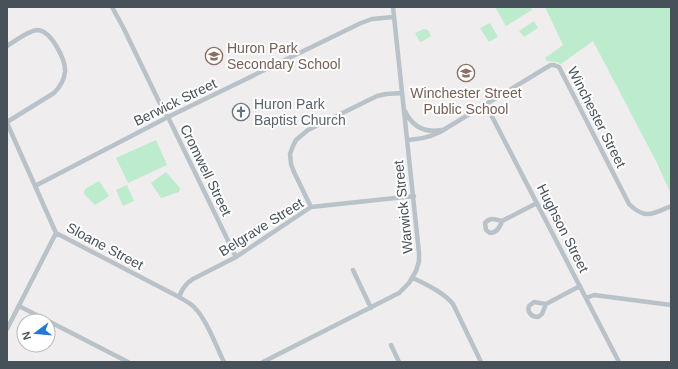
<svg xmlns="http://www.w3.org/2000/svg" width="678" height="369" font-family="Helvetica,sans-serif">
  <rect width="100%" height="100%" fill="#efeded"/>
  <!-- green -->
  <path fill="#bdebcd" d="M495,7h35l2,3 -26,16z
    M545,7h126v187l-15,-33 -63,-120 -32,23 -5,-2 -9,-1 -2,-3 18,-13z
    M534,21l4,7 -14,9 -5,-6z
    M490,23l8,14 -9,5 -9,-14z
    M424,29l4,1 3,6 -8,5 -3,1 -5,-9z
    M156,140l11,25 -39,18 -12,-25z
    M166,172l14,16 -1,4 -18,6 -10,-15z
    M99,181l10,15 -14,9 -11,-11 1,-5z
    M127,185l7,16 -11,5 -7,-16z"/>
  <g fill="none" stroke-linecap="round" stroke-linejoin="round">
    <!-- minor -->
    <path stroke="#b9c2c9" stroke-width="4.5" d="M112,7l11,20 42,87 3,3 68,140
      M7,46c8,-5 21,-15 30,-16 14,0 29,30 28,42 -1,9 -5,15 -11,21l-47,29
      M486,105l133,257
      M405,111c7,15 19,22 36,19
      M7,123l49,110 123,64c5,3 11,6 15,10 13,13 22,39 30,55
      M407,140c12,-1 21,-2 33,-8l104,-63 7,-4h3l5,2 70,137c16,16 24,10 42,2
      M35,186l133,-69 193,-94 11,-4 22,-2
      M311,207l-17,-35 -3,-8 -1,-10 3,-8 3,-6 12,-10 69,-34 9,-2 16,-1
      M502,221c-7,-2 -12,-4 -17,2l1,7 4,3c7,0 10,-6 12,-12l35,-18
      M353,270l18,38
      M413,278c14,7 30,14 40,26l28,58
      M179,297c3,-8 7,-14 14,-18l43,-22 75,-50 103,-11
      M586,298l8,-3 77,10
      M534,302l12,2 -4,10 -4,3c-7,0 -11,-5 -9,-11z
      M546,304l34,-18
      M19,306l109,56
      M7,329l49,-96
      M391,345l8,17
      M263,362l136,-69 10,-10 7,-12 3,-10v-8l-26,-246"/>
  </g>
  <!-- icons -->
  <defs>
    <symbol id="school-ring" viewBox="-11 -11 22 22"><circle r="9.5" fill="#fff" stroke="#8d6e63" stroke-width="1.5"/><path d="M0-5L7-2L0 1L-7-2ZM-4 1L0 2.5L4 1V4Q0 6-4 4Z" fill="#8d6e63"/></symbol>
    <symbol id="church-ring" viewBox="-11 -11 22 22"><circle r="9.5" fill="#fff" stroke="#6b7280" stroke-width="1.5"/><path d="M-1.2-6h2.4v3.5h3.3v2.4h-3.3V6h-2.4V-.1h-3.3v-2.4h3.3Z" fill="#6b7280"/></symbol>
  </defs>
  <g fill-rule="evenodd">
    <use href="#school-ring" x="204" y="46" width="20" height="20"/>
    <use href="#school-ring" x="456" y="63" width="20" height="20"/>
    <use href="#church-ring" x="231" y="102" width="20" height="20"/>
  </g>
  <g text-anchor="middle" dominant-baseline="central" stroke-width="4" stroke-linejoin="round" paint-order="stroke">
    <!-- education labels -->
    <g font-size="14" fill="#785e54" stroke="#fff" text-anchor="start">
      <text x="227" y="48">Huron Park<tspan x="227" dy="16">Secondary School</tspan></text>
      <text x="466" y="93" text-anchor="middle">Winchester Street<tspan x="466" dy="16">Public School</tspan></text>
    </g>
    <!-- street labels -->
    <g font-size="14" fill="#465159" stroke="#fff">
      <text transform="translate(175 102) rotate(-26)">Berwick Street</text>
      <text transform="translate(597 117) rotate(63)">Winchester Street</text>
      <text transform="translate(206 170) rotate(64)">Cromwell Street</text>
      <text transform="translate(403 207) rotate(-96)">Warwick Street</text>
      <text transform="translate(261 227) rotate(-32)">Belgrave Street</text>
      <text transform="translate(563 228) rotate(63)">Hughson Street</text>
      <text transform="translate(105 246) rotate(28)">Sloane Street</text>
    </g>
    <!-- worship labels -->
    <g font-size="14" fill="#5b616d" stroke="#fff" text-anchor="start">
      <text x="254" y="104">Huron Park<tspan x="254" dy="16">Baptist Church</tspan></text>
    </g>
  </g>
  <!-- border -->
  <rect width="678" height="369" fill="none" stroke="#465159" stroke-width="16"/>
  <!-- north arrow -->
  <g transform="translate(36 333) rotate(254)"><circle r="19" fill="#ffffff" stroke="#b5b9bd"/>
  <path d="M0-3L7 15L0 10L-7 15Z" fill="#2477d2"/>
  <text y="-6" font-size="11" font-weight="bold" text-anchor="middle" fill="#465159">N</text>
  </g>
</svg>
